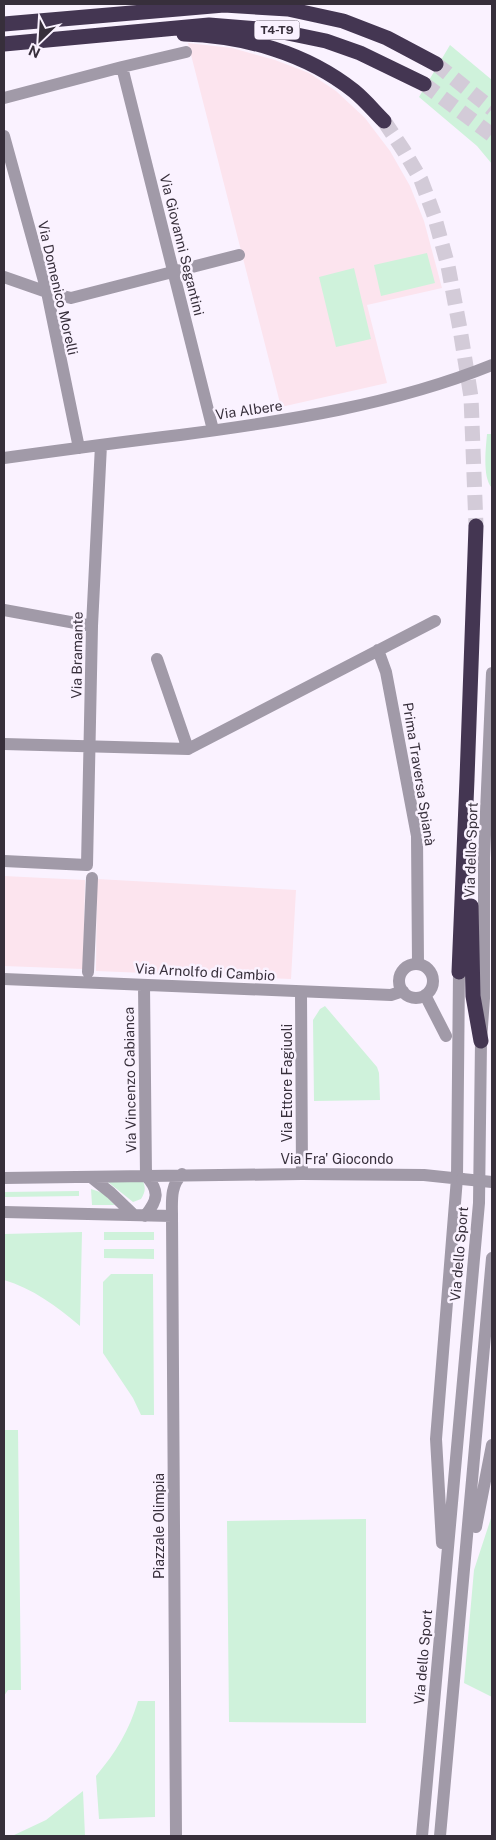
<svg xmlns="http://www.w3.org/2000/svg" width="496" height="1840" font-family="'Public Sans',sans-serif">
  <rect width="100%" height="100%" fill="#faf2ff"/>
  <!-- education -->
  <path fill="#fce4ee" d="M188,43l44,5 43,12 34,13 27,18 29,27 25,33 20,35 14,35 18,67 -75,17 20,78 -106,24z
    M4,876l81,4 -2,89 -79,-3z
    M97,879l199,11 -5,89 -195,-8z"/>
  <!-- green -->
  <path fill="#cff2db" d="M450,45l42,35v84l-15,-18 -58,-49z
    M427,253l8,30 -54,13 -7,-31z
    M354,268l17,71 -35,8 -17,-70z
    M487,434h5v54c-10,-10 -6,-41 -5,-54z
    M325,1006l52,61 2,6 1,27 -66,1 -1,-81 7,-11z
    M143,1181c3,8 2,11 -2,18l-8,3 -25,-20z
    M91,1189l12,4 12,12h-23z
    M79,1191v5l-75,1v-5z
    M82,1232l-2,94c-22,-19 -48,-38 -76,-46v-46z
    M104,1232h50v8h-50z
    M104,1249h50v10l-50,-1z
    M111,1274h42l1,141h-13l-8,-17 -30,-45v-71z
    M4,1428l1,2h13l3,260h-13l-4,6z
    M492,1515v182l-28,-14 10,-113z
    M366,1519v204l-137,-1 -2,-201z
    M138,1701h17v116l-56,2 -3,-43c20,-24 33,-45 42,-75z
    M83,1791l2,45h-73l34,-16z"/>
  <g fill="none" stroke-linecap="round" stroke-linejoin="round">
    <!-- highway-tunnel -->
    <path stroke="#d3cbd8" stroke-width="15" stroke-dasharray="15 8" stroke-linecap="butt" d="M436,64l56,45
      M424,84l68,51
      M384,121l20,30 17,29 13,35 14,51 12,63 11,68 5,129"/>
    <!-- minor -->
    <path stroke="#a19aa8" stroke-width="12" d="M122,67l64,-15
      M4,98l118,-31 91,363
      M4,136l43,156 32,156
      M4,277l43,15 24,6 168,-43
      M4,458c58,-8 117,-16 176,-23 106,-14 213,-30 312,-70
      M4,610l88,16
      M378,650l8,22 31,164 1,128
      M157,659l31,90
      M4,744l184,5 247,-128
      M4,861l83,4 5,-239 9,-181
      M399 981a17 17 0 1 1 34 0a17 17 0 1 1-34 0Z
      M88,972l4,-94
      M4,979l387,16 12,-4
      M144,985l2,191c14,15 12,24 -1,40
      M301,992l1,182
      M425,995l21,41
      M91,1177l20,16 23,22
      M4,1178l298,-4 122,1 38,4
      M4,1212l168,4
      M476,1527l16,-82
      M442,1543l-6,-104 21,-261 2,-206
      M176,1836l-4,-620c0,-15 -2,-30 10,-42
      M422,1836l57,-633 2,-162 3,-43v-140l8,-185
      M440,1836l52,-578"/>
    <!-- highway -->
    <path stroke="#443652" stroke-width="15" d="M4,24l220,-19 64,4 55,12 44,17 49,26
      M184,34c61,2 122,19 170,57 11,9 20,20 30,30
      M4,44l205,-19 64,5 53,11 34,12 64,31
      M471,906l2,90 8,45
      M459,972l8,-193 9,-253"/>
    <!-- minor-bridge -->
    <path stroke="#a19aa8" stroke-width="12" d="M462,1179l30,3"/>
  </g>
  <g text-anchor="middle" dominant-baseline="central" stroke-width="5" stroke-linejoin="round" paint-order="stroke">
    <!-- shield labels -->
    <rect fill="#faf2ff" stroke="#726a76" stroke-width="1" x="254.5" y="20.5" width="45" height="19" rx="4"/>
    <g font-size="12" font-weight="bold" fill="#372f3b">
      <text x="277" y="30">T4-T9</text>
    </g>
    <!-- street labels -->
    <g font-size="14" fill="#372f3b" stroke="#faf2ff">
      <text transform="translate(182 245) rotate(76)">Via Giovanni Segantini</text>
      <text transform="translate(58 288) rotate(77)">Via Domenico Morelli</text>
      <text transform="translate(249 410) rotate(-8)">Via Albere</text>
      <text transform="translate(77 655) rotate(-89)">Via Bramante</text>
      <text transform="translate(419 774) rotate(81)">Prima Traversa Spianà</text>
      <text transform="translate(471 850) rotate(-88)">Via dello Sport</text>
      <text transform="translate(205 972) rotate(3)">Via Arnolfo di Cambio</text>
      <text transform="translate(130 1080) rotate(-91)">Via Vincenzo Cabianca</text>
      <text transform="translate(287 1083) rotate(-90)">Via Ettore Fagiuoli</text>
      <text x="337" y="1159">Via Fra' Giocondo</text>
      <text transform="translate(459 1254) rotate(-85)">Via dello Sport</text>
      <text transform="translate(159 1526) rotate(-90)">Piazzale Olimpia</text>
      <text transform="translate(423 1657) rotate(-85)">Via dello Sport</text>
    </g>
  </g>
  <!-- border -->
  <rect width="496" height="1840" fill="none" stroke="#372f3b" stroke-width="10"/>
  <!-- north arrow -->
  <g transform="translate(40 40) rotate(205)" stroke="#faf2ff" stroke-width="4" paint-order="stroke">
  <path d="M0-4L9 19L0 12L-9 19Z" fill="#372f3b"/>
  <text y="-8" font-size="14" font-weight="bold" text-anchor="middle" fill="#372f3b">N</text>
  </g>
</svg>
